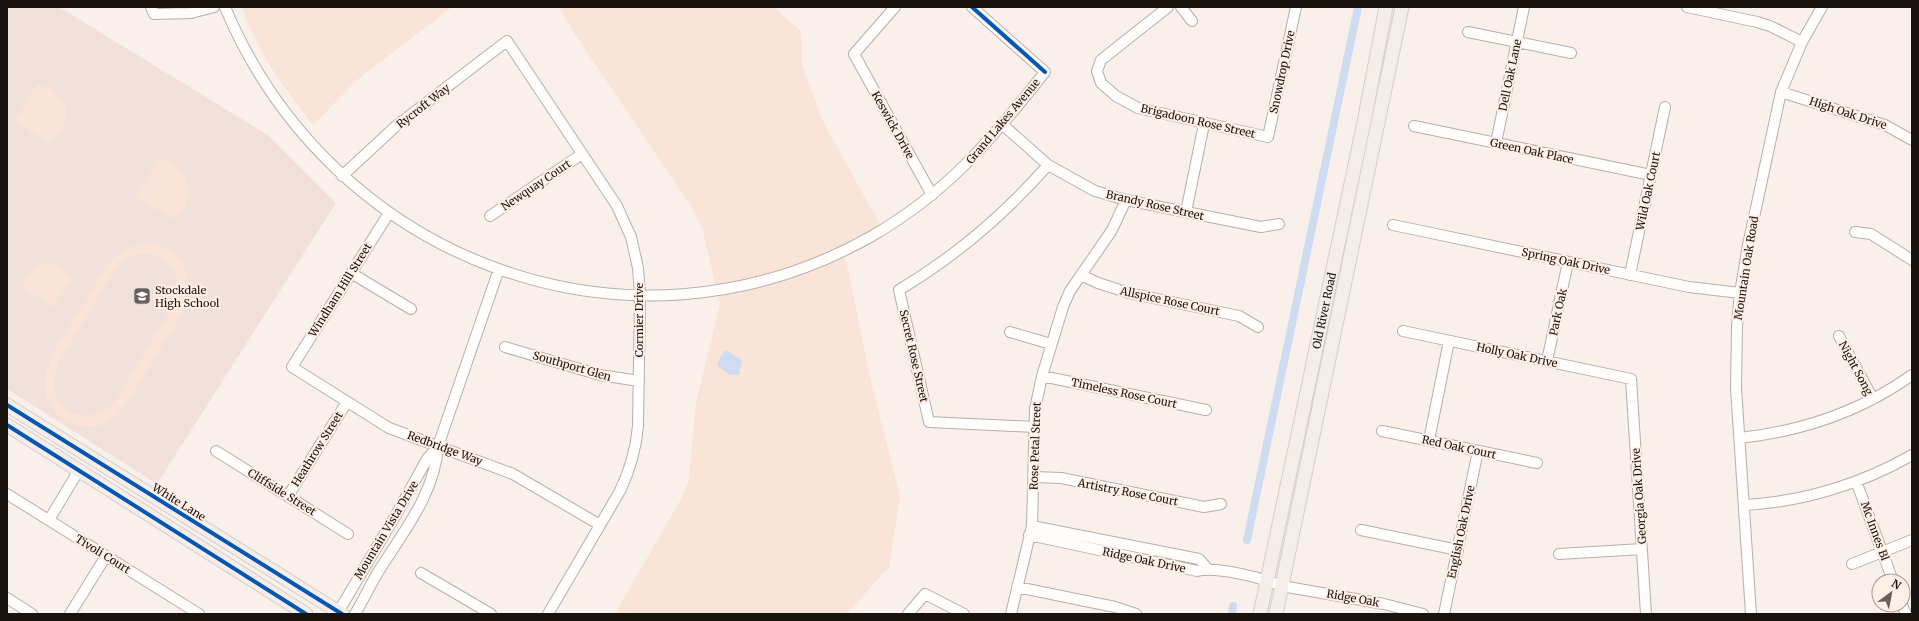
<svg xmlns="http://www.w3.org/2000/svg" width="1919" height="621" font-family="Merriweather,serif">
  <rect width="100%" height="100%" fill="#f9f0ec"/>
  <!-- built -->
  <path fill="#f2e1da" d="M7,7h52l209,128 68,68 -179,281 -150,-95z"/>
  <!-- grass -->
  <path fill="#fae3d7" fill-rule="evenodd" d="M242,7h210l-95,73 -44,45c-28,-36 -57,-74 -71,-118z
    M559,7h214l28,24 1,34 22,59 59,106 -42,22 6,13 23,112 30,119 -11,71 -42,47h-232l66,-115 8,-20 7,-76 24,-99 -18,-76 -9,-19 -119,-176z
    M37,84c32,6 40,40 13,59l-35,-22z
    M159,158c31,8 41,41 15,62l-38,-23z
    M143,243c41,3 52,31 41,68l-59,95c-6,7 -12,14 -21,18 -27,10 -57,-9 -59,-37 -1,-11 4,-20 6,-30l57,-93c11,-11 20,-17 35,-21zM142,253c27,0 41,23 34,48l-63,104c-36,27 -73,-2 -54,-43l59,-97 11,-8z
    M48,263l11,3 13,11 -19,30 -31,-19c6,-12 11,-23 26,-25z"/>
  <!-- water -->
  <path fill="#cfdbf0" d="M726,350l16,10 -3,15h-9l-13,-10 5,-11z"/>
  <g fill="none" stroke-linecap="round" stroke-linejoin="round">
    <!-- canal -->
    <path stroke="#cfdbf0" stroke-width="8" d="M1247,540l111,-533
      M1232,614l1,-8"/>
    <defs>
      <path id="minor" d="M151,7l3,7 37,-1 23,-6
        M225,7c106,254 404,367 647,229 76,-44 120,-97 173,-164l-73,-65
        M895,7l-41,47 78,141
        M1168,7l-67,53 -4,11 4,12 15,13 22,12 130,29 28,-130
        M1181,7l11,14
        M1687,7l70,15 13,4 32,16
        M1468,32l103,21
        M1781,92l104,33 27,15
        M1003,125l45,40 47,26 31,9 135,27 18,-3
        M1414,126l237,49
        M1496,143l28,-136
        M342,176l54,-50 111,-85 110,165 14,31 7,31 2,26 -2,132c-2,23 -8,44 -18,65l-72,123
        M1186,212l18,-88
        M389,213l-97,154 97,61 124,46 87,51
        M490,216l92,-62
        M1393,225l296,62 51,6
        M1855,232l16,2 41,26
        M351,273l60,36
        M1081,275l17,8 31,10 110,23 19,11
        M1630,275l35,-168
        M1403,331l228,48 15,235
        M1010,332l41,12
        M1839,336l34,63
        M505,347l95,28 39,6
        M1547,361l21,-99
        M1042,376l164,34
        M1035,427l-106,-5 -30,-132c57,-34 105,-75 149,-125
        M1382,431l155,32
        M1740,438c63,-7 120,-26 172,-63
        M1429,440l20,-99
        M216,451l132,83
        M1034,477l27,1 143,29 17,-3
        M1856,481l37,100
        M7,494l192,120
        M288,496l59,-94
        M1744,505c58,-3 118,-21 168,-50
        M49,520l30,-50
        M1032,526l167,33 8,9
        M1361,530l97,20
        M1029,535l168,36c20,-5 65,7 85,15l102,18 39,10
        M1559,554l83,-5
        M1852,564l60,-24
        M421,573l70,41
        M1017,587l98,20 21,7
        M7,598l25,16
        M1902,605l4,9
        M70,614l36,-58
        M337,614l60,-101 30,-54 11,-13
        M355,614c9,-15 16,-31 25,-45 24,-38 55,-76 58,-123l61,-177
        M908,614l17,-20 39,20
        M1011,614l21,-88 3,-117 7,-33 21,-69 7,-16 42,-61 14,-30
        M1444,614l34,-163
        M1751,614l-15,-226 1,-62 3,-33 8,-48 33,-153 21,-50 20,-35"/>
      <g id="major">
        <path d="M7,405l335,209"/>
        <path d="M7,425l299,189"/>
        <path id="s1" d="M1260,614l104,-492 22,-115"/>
        <path d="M1276,614l126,-607"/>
      </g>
    </defs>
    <!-- minor casing -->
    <use href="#minor" stroke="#b6afab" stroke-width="12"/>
    <!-- major casing -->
    <use href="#major" stroke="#d3cfcc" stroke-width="15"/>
    <!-- minor -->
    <use href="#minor" stroke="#fefdfc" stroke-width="10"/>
    <!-- major -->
    <use href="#major" stroke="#f4ede9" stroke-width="13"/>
    <defs>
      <path id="cycleway" d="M972,7l73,65
        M7,405l335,209
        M7,425l299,189"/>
    </defs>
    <!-- cycleway casing -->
    <use href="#cycleway" stroke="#ffefe6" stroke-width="6"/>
    <!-- cycleway -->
    <use href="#cycleway" stroke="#0057b8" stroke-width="4"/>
  </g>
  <!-- icons -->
  <defs>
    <symbol id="school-square" viewBox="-11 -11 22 22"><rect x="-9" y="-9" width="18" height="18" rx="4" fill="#67605c" stroke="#ffefe6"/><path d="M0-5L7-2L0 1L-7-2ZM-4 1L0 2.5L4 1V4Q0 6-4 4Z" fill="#fff"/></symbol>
  </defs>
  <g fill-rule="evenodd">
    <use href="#school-square" x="132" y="286" width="20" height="20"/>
  </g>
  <g text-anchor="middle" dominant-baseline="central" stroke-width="4" stroke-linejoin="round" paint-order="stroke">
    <!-- street labels -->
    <g font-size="11" fill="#19130f" stroke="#ffefe6">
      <text transform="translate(1282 72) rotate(-78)">Snowdrop Drive</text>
      <text transform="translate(1510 75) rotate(-78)">Dell Oak Lane</text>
      <text transform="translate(423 106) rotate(-38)">Rycroft Way</text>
      <text transform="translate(1848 113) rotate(18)">High Oak Drive</text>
      <text transform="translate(1003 121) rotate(-50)">Grand Lakes Avenue</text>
      <text transform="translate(1198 121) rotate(13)">Brigadoon Rose Street</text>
      <text transform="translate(893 125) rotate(61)">Keswick Drive</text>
      <text transform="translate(1532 151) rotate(12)">Green Oak Place</text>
      <text transform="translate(536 185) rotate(-34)">Newquay Court</text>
      <text transform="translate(1648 191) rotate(-78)">Wild Oak Court</text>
      <text transform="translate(1155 205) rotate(13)">Brandy Rose Street</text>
      <text transform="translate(1566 261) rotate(12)">Spring Oak Drive</text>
      <text transform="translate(1746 268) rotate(-81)">Mountain Oak Road</text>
      <text transform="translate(340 290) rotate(-58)">Windham Hill Street</text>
      <text transform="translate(1170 301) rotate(12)">Allspice Rose Court</text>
      <text stroke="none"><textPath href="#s1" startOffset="310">Old River Road</textPath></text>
      <text transform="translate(1558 312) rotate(-78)">Park Oak</text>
      <text transform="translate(639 320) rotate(-90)">Cormier Drive</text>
      <text transform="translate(1517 355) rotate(12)">Holly Oak Drive</text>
      <text transform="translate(914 356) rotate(77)">Secret Rose Street</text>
      <text transform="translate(572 366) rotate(16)">Southport Glen</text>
      <text transform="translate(1856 368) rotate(62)">Night Song</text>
      <text transform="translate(1124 393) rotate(12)">Timeless Rose Court</text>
      <text transform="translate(1035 446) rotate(-88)">Rose Petal Street</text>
      <text transform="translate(1459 447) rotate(12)">Red Oak Court</text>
      <text transform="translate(445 448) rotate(20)">Redbridge Way</text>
      <text transform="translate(317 449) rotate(-58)">Heathrow Street</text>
      <text transform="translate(282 492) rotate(32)">Cliffside Street</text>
      <text transform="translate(1128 492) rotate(11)">Artistry Rose Court</text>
      <text transform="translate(1639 496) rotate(-94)">Georgia Oak Drive</text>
      <text transform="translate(179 502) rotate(32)">White Lane</text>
      <text transform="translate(386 530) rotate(-59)">Mountain Vista Drive</text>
      <text transform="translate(1875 531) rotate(70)">Mc Innes Bl</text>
      <text transform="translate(1461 532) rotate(-78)">English Oak Drive</text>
      <text transform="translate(103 554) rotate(32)">Tivoli Court</text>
      <text transform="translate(1144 560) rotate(12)">Ridge Oak Drive</text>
      <text transform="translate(1353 598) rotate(10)">Ridge Oak</text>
    </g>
    <!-- poi labels -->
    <g font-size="11" fill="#19130f" stroke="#ffefe6" text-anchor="start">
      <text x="155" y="290">Stockdale<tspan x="155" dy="13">High School</tspan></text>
    </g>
  </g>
  <!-- border -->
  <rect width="1919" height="621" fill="none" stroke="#19130f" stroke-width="16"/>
  <!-- north arrow -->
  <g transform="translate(1891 593) rotate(32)"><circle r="19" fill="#ffefe6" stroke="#a39790"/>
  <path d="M0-3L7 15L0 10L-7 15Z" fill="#67605c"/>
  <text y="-6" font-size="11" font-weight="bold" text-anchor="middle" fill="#19130f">N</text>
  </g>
</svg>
